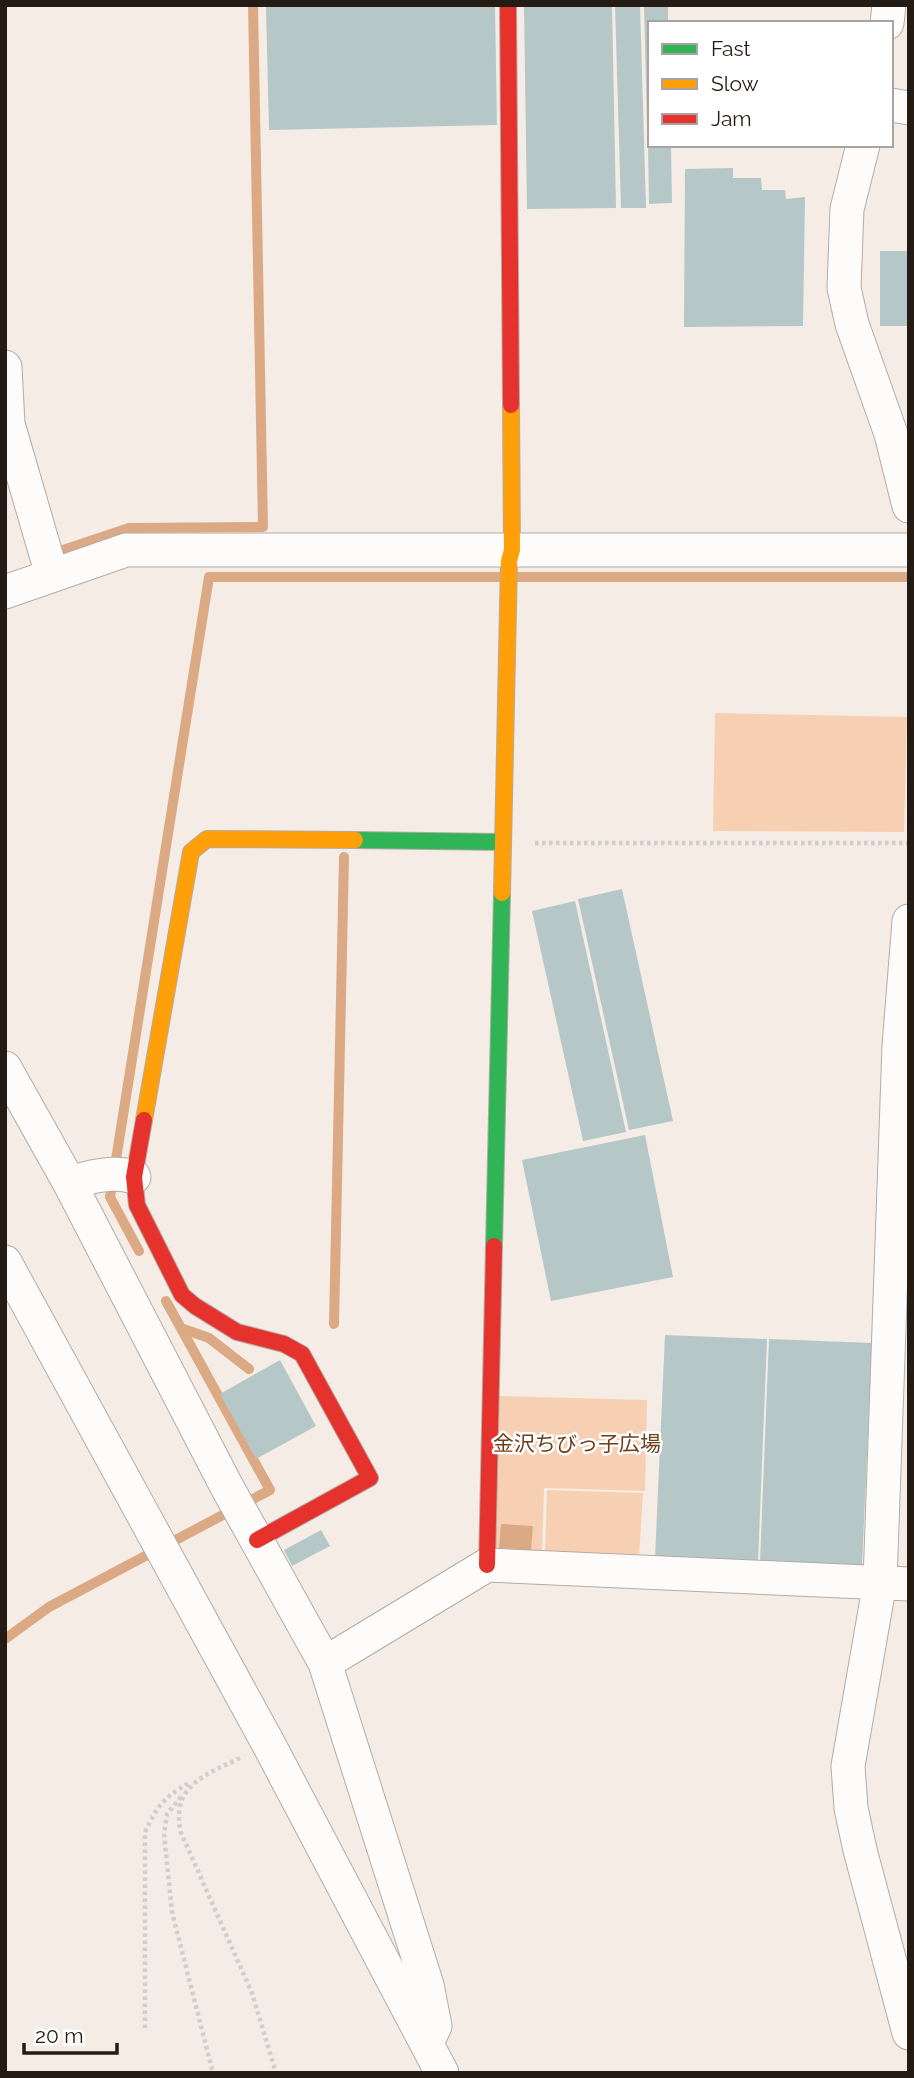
<svg xmlns="http://www.w3.org/2000/svg" width="914" height="2078" font-family="Raleway,'Noto Sans JP',sans-serif">
  <rect width="100%" height="100%" fill="#f5ece6"/>
  <!-- green -->
  <path fill="#f7d0b3" d="M715,713l192,4 -3,115 -191,-1z
    M497,1396l150,4 -2,91 -101,-3 -2,67 -50,1z
    M547,1490l96,3 -4,64 -94,-2z"/>
  <!-- water -->
  <path fill="#dbaa85" d="M501,1524l32,2 -2,24 -32,-2z"/>
  <g fill="none" stroke-linecap="round" stroke-linejoin="round">
    <!-- stream -->
    <path stroke="#dbaa85" stroke-width="10" d="M60,551l69,-23 134,-1 -10,-522
      M517,577h392
      M139,1251l-29,-54 99,-620h293
      M334,1324l10,-467
      M181,1328l28,10 40,31
      M5,1639l44,-32 221,-117 -104,-189"/>
  </g>
  <!-- building -->
  <path fill="#b5c7c7" d="M360,5h135l2,120 -228,5 -3,-123z
    M524,5h88l4,203 -89,1z
    M615,5h25l6,203h-25z
    M644,5h24v18h-18v103h-3z
    M648,145h23l1,58 -23,1z
    M733,168v10h28l1,12h23l1,9 19,-2 -2,129 -119,1 1,-158z
    M880,251h29v75h-29z
    M622,889l51,232 -44,9 -51,-231z
    M575,901l51,231 -43,9 -51,-230z
    M645,1135l28,142 -122,24 -29,-141z
    M665,1335l102,4 -9,223 -103,-4z
    M769,1339l103,4 -10,223 -102,-4z
    M280,1360l36,66 -60,33 -36,-65z
    M321,1530l9,16 -38,20 -8,-16z"/>
  <g fill="none" stroke-linecap="round" stroke-linejoin="round">
    <defs>
      <path id="street" d="M887,23l2,-18
        M891,105l18,3
        M863,145l-16,64 -3,79 8,36 39,110 18,72
        M5,367l3,57 44,151
        M5,592l121,-42h783
        M909,921l-10,125 -19,536 -32,184 3,42 9,42 49,183
        M5,1068l65,116 157,303 98,176 102,322 8,41 -8,17
        M70,1184c18,-8 45,-13 64,-7
        M5,1262l263,481 174,330
        M325,1663l162,-98 422,19"/>
      <path id="fast" d="M355,840l148,2
        M494,1246l8,-353"/>
      <path id="slow" d="M502,893l7,-332 3,-11 -1,-145
        M144,1120l47,-268 16,-13 148,1"/>
      <path id="jam" d="M508,5l3,400
        M144,1120l-10,57 3,28 45,90 13,11 42,26 47,12 18,10 68,124 -113,62
        M487,1565l7,-319"/>
    </defs>
    <!-- street casing -->
    <use href="#street" stroke="#b3aba5" stroke-width="35"/>
    <!-- fast casing -->
    <use href="#fast" stroke="#b3aba5" stroke-width="18"/>
    <!-- slow casing -->
    <use href="#slow" stroke="#b3aba5" stroke-width="18"/>
    <!-- jam casing -->
    <use href="#jam" stroke="#b3aba5" stroke-width="18"/>
    <!-- path -->
    <path stroke="#d1cecb" stroke-width="4.5" stroke-dasharray="3.5 3.5" stroke-linecap="butt" d="M535,843h374
      M240,1758c-35,17 -70,28 -59,75l71,160 24,80
      M181,1797l-14,17 -3,20 8,78 41,161
      M145,2028v-196c12,-26 19,-35 44,-49"/>
    <!-- street -->
    <use href="#street" stroke="#fefcfb" stroke-width="33"/>
    <!-- fast -->
    <use href="#fast" stroke="#30b455" stroke-width="16"/>
    <!-- slow -->
    <use href="#slow" stroke="#ff9f0a" stroke-width="16"/>
    <!-- jam -->
    <use href="#jam" stroke="#e5322d" stroke-width="16"/>
  </g>
  <g text-anchor="middle" dominant-baseline="central" stroke-width="5" stroke-linejoin="round" paint-order="stroke">
    <!-- park labels -->
    <g font-size="21" fill="#6c3f1a" stroke="#fff">
      <text x="577" y="1443">金沢ちびっ子広場</text>
    </g>
  </g>
  <!-- border -->
  <rect width="914" height="2078" fill="none" stroke="#241b14" stroke-width="14"/>
  <!-- legend -->
  <rect x="648" y="21" width="245" height="126" fill="#ffffff" stroke="#a7a4a1" stroke-width="2"/>
  <rect x="662" y="44" width="35" height="10" fill="#30b455" stroke="#a7a4a1" stroke-width="2"/>
  <text x="711" y="56" font-size="21" fill="#241b14">Fast</text>
  <rect x="662" y="79" width="35" height="10" fill="#ff9f0a" stroke="#a7a4a1" stroke-width="2"/>
  <text x="711" y="91" font-size="21" fill="#241b14">Slow</text>
  <rect x="662" y="114" width="35" height="10" fill="#e5322d" stroke="#a7a4a1" stroke-width="2"/>
  <text x="711" y="126" font-size="21" fill="#241b14">Jam</text>
  <!-- scale -->
  <path d="M24 2043v10h93v-10" fill="none" stroke="#241b14" stroke-width="3.5"/>
  <text x="35" y="2043" font-size="21" fill="#241b14" stroke="#ffffff" stroke-width="5" paint-order="stroke">20 m</text>
</svg>
